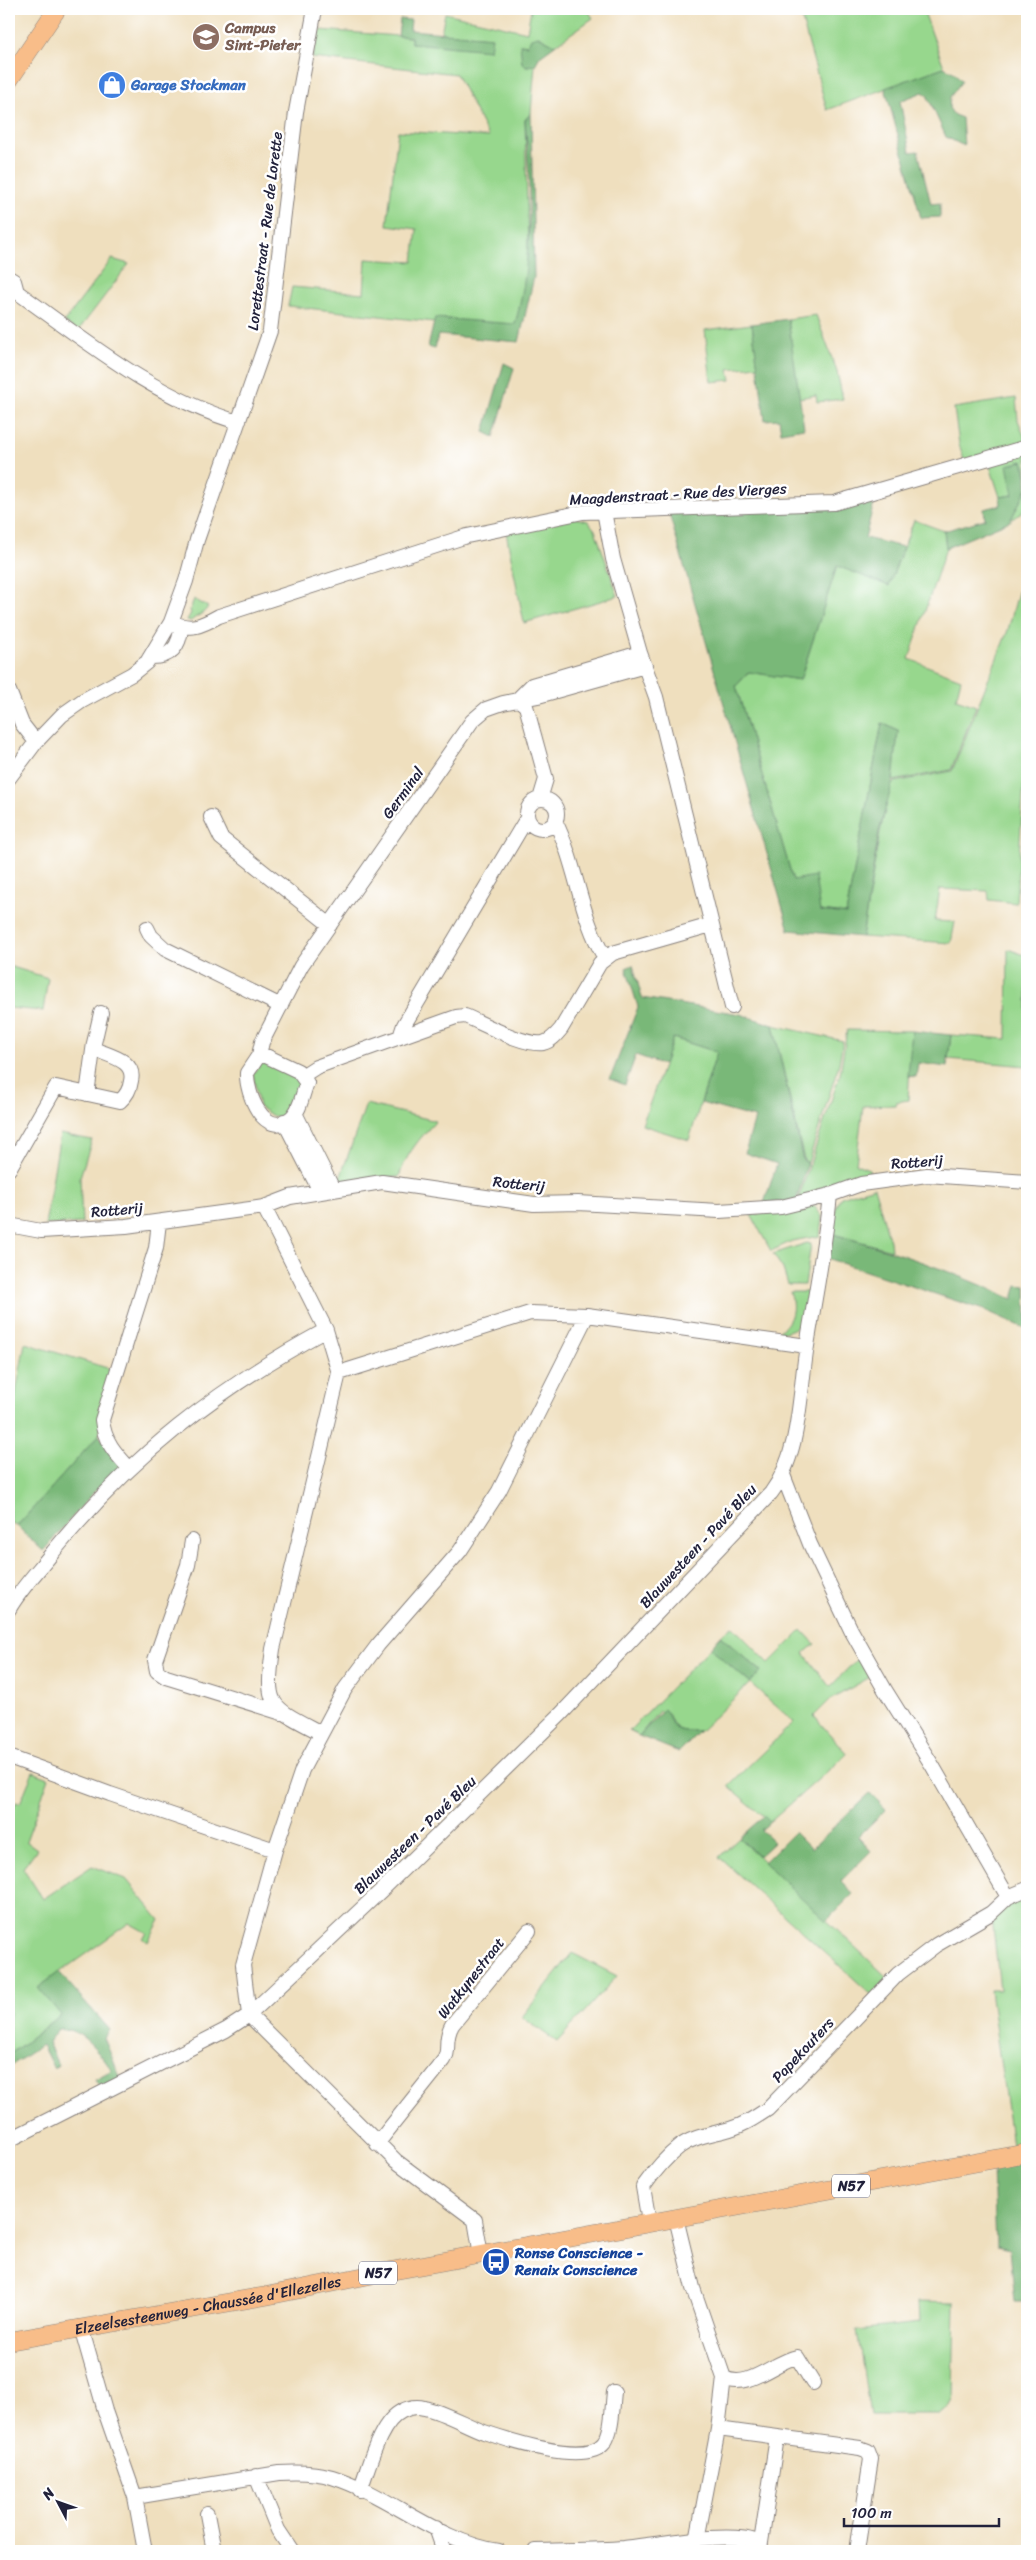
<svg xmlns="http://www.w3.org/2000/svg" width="1036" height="2560" font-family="Sriracha,sans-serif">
  <rect width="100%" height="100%" fill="#fff"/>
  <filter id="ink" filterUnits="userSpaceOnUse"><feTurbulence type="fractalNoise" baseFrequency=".02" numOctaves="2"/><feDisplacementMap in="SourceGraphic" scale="10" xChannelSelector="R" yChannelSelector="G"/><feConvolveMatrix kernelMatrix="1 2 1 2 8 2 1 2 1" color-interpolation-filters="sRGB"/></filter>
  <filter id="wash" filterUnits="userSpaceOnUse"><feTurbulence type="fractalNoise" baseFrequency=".0096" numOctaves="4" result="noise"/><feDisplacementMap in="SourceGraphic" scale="20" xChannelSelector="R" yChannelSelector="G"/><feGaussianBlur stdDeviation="1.12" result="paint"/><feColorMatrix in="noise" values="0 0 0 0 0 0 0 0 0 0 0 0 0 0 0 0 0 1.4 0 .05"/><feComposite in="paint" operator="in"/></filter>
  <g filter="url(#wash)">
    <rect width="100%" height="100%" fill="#efdfbe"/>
    <!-- green -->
    <path fill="#97d78d" stroke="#5c7c64" d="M531,9h56l6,9 -38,27 -17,-9 -10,9 -7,-1 5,22 9,-1 -4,48 -6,7 3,127 -3,45 -10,33 -80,-7 -1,4 -146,-16 4,-19 72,6 2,-34 47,3 4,-33 -30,-4 11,-94 91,6 -33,-63 -144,-16 8,-28 91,7v6l80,-6 -50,-4 4,-20 82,19z
      M799,9h124l21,58 -117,43z
      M112,259l17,5 -51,67 -14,-9z
      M816,315l21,57 6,27 -26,3 -1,-7 -17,3 -11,-79z
      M752,324l6,42 -29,3 2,11 -20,2 -6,-52z
      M1016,398l2,22 8,21 -62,19 -5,-16 -5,-36z
      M1027,453v23l-4,-15 -10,34 -13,2 -11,-34z
      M1027,488l-2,21 -15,12z
      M575,518l13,3 7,9 23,66 -94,27 -18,-91z
      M914,520l30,11 2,17 -37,111 52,20 -5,20 20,7 -25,64 -58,11 5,-50 -16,-8 -36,191 -26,-3 -27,-31 -57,-194 13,-14 51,8 37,-114 52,19z
      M1019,589l8,1v143l-11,170 -27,-3 -1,-9 -48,-2 -5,32 20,1 -4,21 -89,-6 18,-105 11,-47 4,-3 57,-11 56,-141z
      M194,599l14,8c-4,7 -12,9 -17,14l-4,-1 4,-7 -1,-3z
      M1008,949l19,7v110l-79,-7 3,-24 56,4z
      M9,966l39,12 -5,33 -34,-3z
      M773,1025l70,16 -4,23 -31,99 -4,-3z
      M847,1030l65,1 -4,69 -12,2 -1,3 -32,1 -7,58 13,5 2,9 -73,22 42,-126z
      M673,1038l44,14 -28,88 -47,-15z
      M269,1063l25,13 5,9 -9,27 -14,6 -17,-11 -6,-34 8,-9z
      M366,1104l70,17c-17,18 -30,33 -37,56l-37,1 -17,6h-7z
      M60,1134l32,6 -12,37 2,46 -37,2z
      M874,1187l16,54 1,9 -58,-16 3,-27 5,-10z
      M805,1206h9l8,10 -2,20 -28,5 -21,10 -20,-36z
      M807,1243l4,1 -6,41h-17l-5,-16 -10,-15z
      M790,1292h19c-4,23 -2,36 -29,41l-1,-2c14,-9 16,-24 11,-39z
      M25,1343l89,27 -15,65 -82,91 -8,-5v-90z
      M732,1626l37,37 33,-33 13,14 -11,9 26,34 30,-31 12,20 -42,24 -16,16 33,38 -77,68 -42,-36 66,-64 -44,-39 -50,48c-20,0 -25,2 -32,-18l-9,-2 -20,25 -10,-5 81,-83 40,35 11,-12 -41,-35z
      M33,1772l16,6 -23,63 11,8 -14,19 20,31 49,-33 34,13 34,41 -12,22 -5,-4 4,-5 -18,-10 -90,64 22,28 -52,40v-234l7,-19 4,1z
      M739,1838l149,140 -16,17 -153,-138z
      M1027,1895v248l-15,2 -22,-155h10l-8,-73 21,-16z
      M572,1953l45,23 -60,66 -35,-25z
      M918,2302l37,1 -2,93 -4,10 -11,9h-68l-13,-85 62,-7z"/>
    <!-- forest -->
    <path fill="#79b878" stroke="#4e6d5a" d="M400,19l11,1 -1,10 82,7 -2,13 -79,-7v-6l-13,-1z
      M538,36l17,9 -15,11 -5,9 -9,1 -4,-3 -2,-19 8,1 3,-7z
      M944,67l11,6 7,8 -12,16 -1,11 5,7 8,3 2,28 -18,-9 -19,-42 -4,-3 -23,9 10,51 8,-1 13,53 9,-1v14l-19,1 -36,-130z
      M531,113l3,164 -15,65 -81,-7 -3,14 -7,-2 7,-29 80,6c18,-63 16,-138 10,-204z
      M788,319l16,109 -23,4 -2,-13 -14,1 -13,-96z
      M504,363l10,5 -20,69 -10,-5z
      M1023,461l4,15v12l-17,33 -64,27 -2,-17 41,-12 -1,-10 17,-4 -1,-8 13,-2 -6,-30z
      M876,495l-11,43 38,9 -14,39 -52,-20 -37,114 -51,-8 -13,14 57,194 22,-4 5,35 26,3 36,-191 16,8 -5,50 -14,51 -17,105 -73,-7 -121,-420z
      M633,965l9,33 98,16 33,11 30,135 5,3 -12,38 -32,2 13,-39 -32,-11 10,-35 -54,-15 16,-51 -44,-14 -9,27 -28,-10 -11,30 -15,-6 28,-72 -12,-39z
      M912,1031l39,4 -4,32 -29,-4 -2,14 -8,-1z
      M833,1234c62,17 121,38 180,65l4,-14 9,1 1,43 -40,-18 -158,-52z
      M99,1435l23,32 -28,25 -51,59 -26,-25z
      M720,1636l41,35 -11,12 -40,-35z
      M664,1709c5,5 5,9 8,15 6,9 18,7 28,7l-21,21 -40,-16z
      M870,1793l16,16 -28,28 13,14 -30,30 12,13 -27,27 -62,-59 30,-30 17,17z
      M764,1816l6,6 -9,8 13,12 -15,14 -20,-18z
      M59,1972l51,58 -6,8 17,41 -20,9 -6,-9 17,-9c-13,-17 -30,-43 -54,-41l-10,13 10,23 -4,4 -12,-24 -33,22v-12l52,-40 -23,-27z
      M1027,2162v140h-12l-5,-53 -14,-3 -3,-77z"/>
  </g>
  <g filter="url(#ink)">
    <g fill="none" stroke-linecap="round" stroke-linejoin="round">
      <defs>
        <path id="minor" d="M9,278l5,3 3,11c69,49 138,106 221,130
          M604,511l9,48 27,94 16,44 76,310
          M171,622c20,9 30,4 48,-6l248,-80 116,-24 251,-9 193,-56
          M150,657c21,1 30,-11 31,-30
          M9,691l13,33 14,18
          M518,699l14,-14 108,-32
          M518,699l8,7 20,73 -6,20
          M9,778l27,-36 26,-27 20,-14 50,-27 15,-12 24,-40 15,-41 11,-41 73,-209 26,-219 19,-103
          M527 814a15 15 0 1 1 30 0a15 15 0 1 1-30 0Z
          M211,817l10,21 109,87
          M555,821c22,44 25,96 50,137
          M147,928l4,8 14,13 116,57
          M400,1037l4,-12 123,-207
          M259,1055h5l34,16 9,12c-5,11 -6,27 -16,35 -27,22 -45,-25 -44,-45l12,-18 3,-13 39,-76 171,-245 14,-12 17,-6 35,-7 107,-30
          M302,1076l14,-9 140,-50 9,-1c19,8 59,30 78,27 8,-2 13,-8 18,-14l39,-66 13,-10 98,-28
          M87,1094l7,-51 7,-30
          M295,1113l38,76
          M284,1121l36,70
          M9,1169l47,-82 64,14c6,-5 10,-12 11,-20 5,-21 -22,-25 -37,-32
          M264,1207l62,123 13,43 -66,276c-8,59 -3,57 48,84
          M9,1225l32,6 85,-5 138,-19 26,-10 92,-15 152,22 44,-1 141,8 62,-4 49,-12 31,-11 66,-9 100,7
          M339,1373l191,-60 57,2 220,31
          M129,1468c-14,-15 -25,-27 -27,-48l54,-172 3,-26
          M783,1475l27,69 41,86 34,60 47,75 76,132
          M192,1541l-4,24 -33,95 2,11 9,6 116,36
          M9,1609c12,-21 30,-39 44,-57 79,-97 164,-163 273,-222
          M9,1757l101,37 165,56
          M249,2015l-6,-50 32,-115 27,-80 43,-81 33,-44 82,-94 39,-60 88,-176
          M249,2015l147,146 79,59 6,35
          M9,2140l217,-110 23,-15 138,-130 174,-171 210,-221c30,-40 28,-99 36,-147 8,-50 18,-100 23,-151
          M377,2144l67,-84c7,-11 -1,-19 8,-35l77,-94
          M676,2218l17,70 31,90 -6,51 -21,111
          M649,2222l-6,-35c10,-14 22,-29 36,-40 14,-11 35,-13 51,-18 14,-4 26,-12 38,-20l130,-135 38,-29 55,-32 17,-16 19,-8
          M81,2327l24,84 30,86 10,54
          M724,2378c25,12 49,-16 73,-21l16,26
          M718,2429l142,19 8,3 3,8 -14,92
          M256,2476l22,54 14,21
          M360,2490c9,-23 19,-68 42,-79 6,-3 15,-5 22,-3 20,4 41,17 60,24 24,8 102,34 120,11 9,-13 8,-35 10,-51
          M135,2497l144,-24c17,-1 36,-1 53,4 58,18 106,65 167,74
          M207,2514l7,37
          M436,2528l8,23
          M760,2549l17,-112
          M536,2551c30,-1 59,-1 88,-3 29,-3 110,-18 133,-6l3,9"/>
        <g id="major">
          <path d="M9,80l48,-71"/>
          <path id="s1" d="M9,2341l257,-45 114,-23 647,-120"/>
        </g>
      </defs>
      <!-- minor casing -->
      <use href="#minor" stroke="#88807c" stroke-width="16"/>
      <!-- major casing -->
      <use href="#major" stroke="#88807c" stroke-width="19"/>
      <!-- minor -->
      <use href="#minor" stroke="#fff" stroke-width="14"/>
      <!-- major -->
      <use href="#major" stroke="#f8bd89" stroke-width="18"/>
    </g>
  </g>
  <!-- icons -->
  <defs>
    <symbol id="school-disc" viewBox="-11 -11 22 22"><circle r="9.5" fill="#8d6e63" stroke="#fff"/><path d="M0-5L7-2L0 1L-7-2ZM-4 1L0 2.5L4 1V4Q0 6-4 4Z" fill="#fff"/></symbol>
    <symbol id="shop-disc" viewBox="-11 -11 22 22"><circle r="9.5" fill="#3f7fe0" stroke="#fff"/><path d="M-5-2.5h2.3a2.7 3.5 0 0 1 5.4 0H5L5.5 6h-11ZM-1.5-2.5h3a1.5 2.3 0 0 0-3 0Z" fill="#fff"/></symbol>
    <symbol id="bus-disc" viewBox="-11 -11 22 22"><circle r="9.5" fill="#1a4fb4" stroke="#fff"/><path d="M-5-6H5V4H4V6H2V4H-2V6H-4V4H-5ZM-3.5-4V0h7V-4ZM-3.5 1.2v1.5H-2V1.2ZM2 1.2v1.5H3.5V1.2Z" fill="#fff"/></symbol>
  </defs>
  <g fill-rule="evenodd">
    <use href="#school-disc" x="190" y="21" width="32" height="32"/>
    <use href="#shop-disc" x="96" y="69" width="32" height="32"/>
    <use href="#bus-disc" x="480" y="2246" width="32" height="32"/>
  </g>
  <g text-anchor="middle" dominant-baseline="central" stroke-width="5" stroke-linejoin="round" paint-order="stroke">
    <!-- shield labels -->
    <g fill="#fff" stroke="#646476" stroke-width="1">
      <rect x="832" y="2174.5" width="38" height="23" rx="4"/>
      <rect x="359" y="2261.5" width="38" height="23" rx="4"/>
    </g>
    <g font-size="14" font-weight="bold" fill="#22223b">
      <text x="851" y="2186">N57</text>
      <text x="378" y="2273">N57</text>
    </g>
    <!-- education labels -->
    <g font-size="15" font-weight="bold" fill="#785e54" stroke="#fff" text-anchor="start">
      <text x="225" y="28">Campus<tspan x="225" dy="17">Sint-Pieter</tspan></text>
    </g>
    <!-- shop labels -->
    <g font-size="15" font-weight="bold" fill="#366cbe" stroke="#fff" text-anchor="start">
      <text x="131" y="85">Garage Stockman</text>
    </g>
    <!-- street labels -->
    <g font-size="15" fill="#22223b" stroke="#fff">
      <text transform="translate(265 231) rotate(-83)">Lorettestraat - Rue de Lorette</text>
      <text transform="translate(678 494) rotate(-3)">Maagdenstraat - Rue des Vierges</text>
      <text transform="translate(403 793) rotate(-54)">Germinal</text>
      <text transform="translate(917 1162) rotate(-4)">Rotterij</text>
      <text transform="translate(519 1184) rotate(6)">Rotterij</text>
      <text transform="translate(117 1210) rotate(-5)">Rotterij</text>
      <text transform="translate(698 1546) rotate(-47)">Blauwesteen - Pavé Bleu</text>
      <text transform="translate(415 1835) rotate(-44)">Blauwesteen - Pavé Bleu</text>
      <text transform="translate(471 1978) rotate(-52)">Watkynestraat</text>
      <text transform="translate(803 2050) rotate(-47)">Papekouters</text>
      <text stroke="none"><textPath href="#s1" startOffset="202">Elzeelsesteenweg - Chaussée d'Ellezelles</textPath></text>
    </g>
    <!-- transit labels -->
    <g font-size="15" font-weight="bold" fill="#164399" stroke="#fff" text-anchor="start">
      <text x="515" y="2253">Ronse Conscience -<tspan x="515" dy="17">Renaix Conscience</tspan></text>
    </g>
  </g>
  <!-- margin -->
  <rect width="1036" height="2560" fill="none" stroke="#fff" stroke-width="30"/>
  <!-- north arrow -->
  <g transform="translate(58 2502) rotate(311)" stroke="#ffffff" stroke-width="4" paint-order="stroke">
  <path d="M0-4L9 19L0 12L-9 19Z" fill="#22223b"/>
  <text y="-8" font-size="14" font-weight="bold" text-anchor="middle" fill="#22223b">N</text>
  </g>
  <!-- scale -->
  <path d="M844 2518v8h155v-8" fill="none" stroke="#22223b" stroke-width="2.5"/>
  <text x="851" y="2518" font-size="15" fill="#22223b" stroke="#ffffff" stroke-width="4" paint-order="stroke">100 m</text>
</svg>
